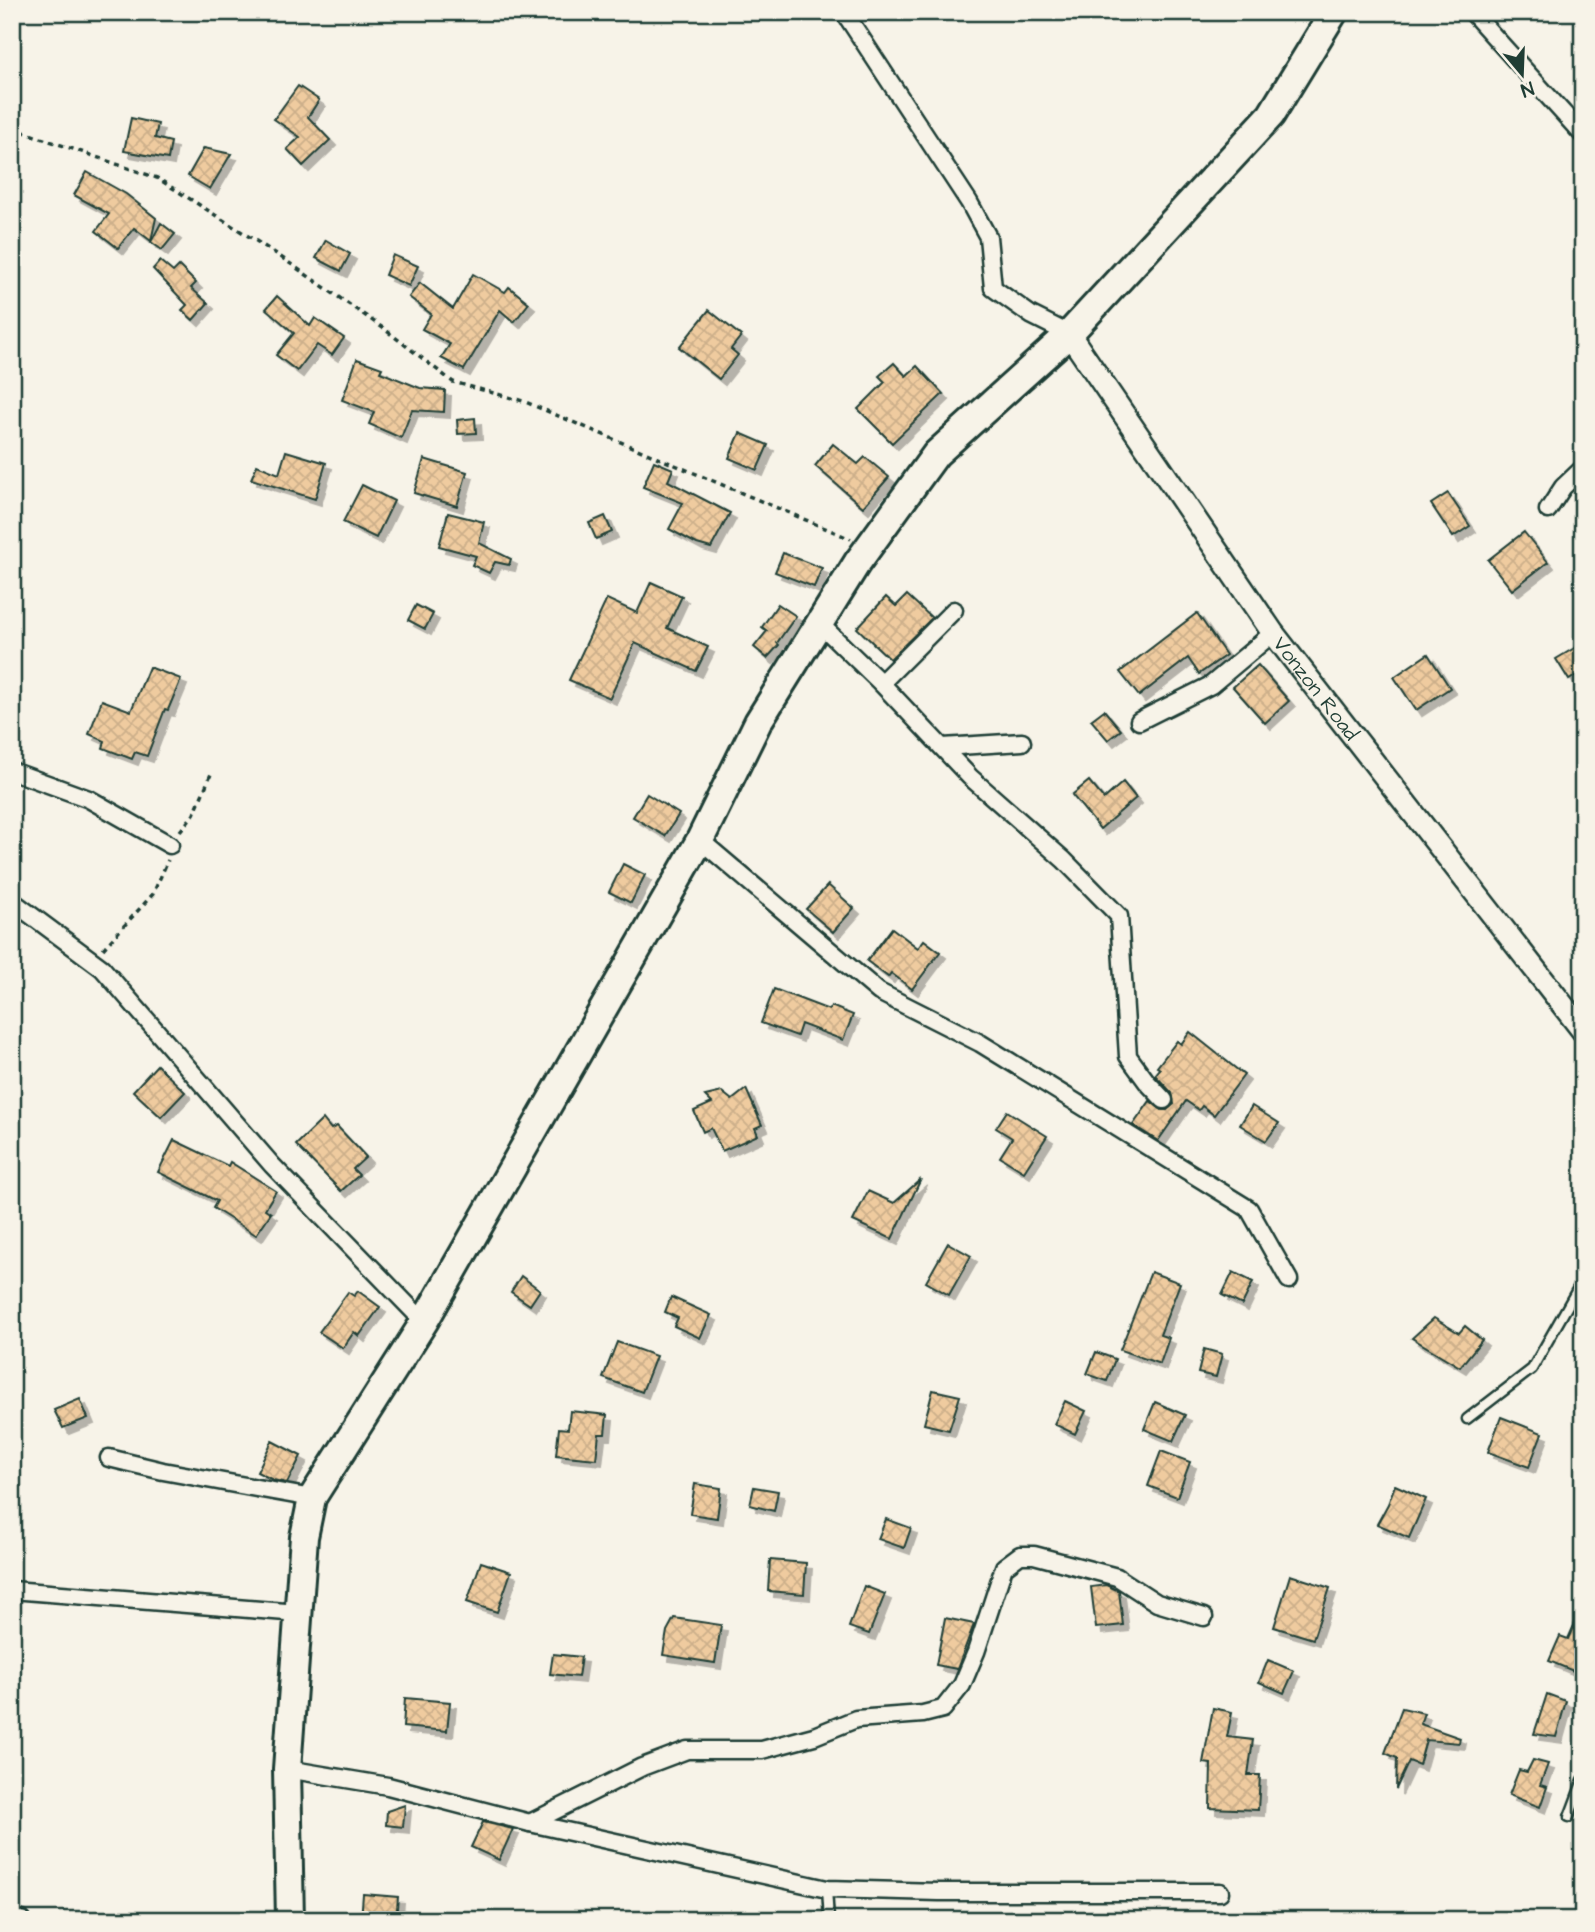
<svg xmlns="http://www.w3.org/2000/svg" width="1595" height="1932" font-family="'Architects Daughter',sans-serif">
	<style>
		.building { fill: url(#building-cross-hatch); stroke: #1f3d34; stroke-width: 2; filter: url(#shadow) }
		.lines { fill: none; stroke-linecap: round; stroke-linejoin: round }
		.service-casing { stroke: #1f3d34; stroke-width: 13 }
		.minor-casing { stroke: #1f3d34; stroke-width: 21 }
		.tertiary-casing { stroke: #1f3d34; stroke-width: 26 }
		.primary-casing { stroke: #1f3d34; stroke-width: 32 }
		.path { stroke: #1f3d34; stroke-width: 3.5; stroke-dasharray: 5 5; stroke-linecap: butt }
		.service { stroke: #f7f3e8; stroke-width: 8 }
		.minor { stroke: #f7f3e8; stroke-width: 16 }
		.tertiary { stroke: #f7f3e8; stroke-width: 21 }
		.primary { stroke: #f7f3e8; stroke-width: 26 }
		.labels { text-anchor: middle; stroke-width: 6; stroke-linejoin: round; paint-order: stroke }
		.street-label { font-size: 21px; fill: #1f3d34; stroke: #f7f3e8 }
	</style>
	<defs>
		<pattern id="building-cross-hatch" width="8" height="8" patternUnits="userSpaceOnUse" patternTransform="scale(1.75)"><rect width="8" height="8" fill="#efcb9f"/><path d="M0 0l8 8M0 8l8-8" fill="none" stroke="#ccaf8a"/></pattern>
		<filter id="shadow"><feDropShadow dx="6" dy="6" stdDeviation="0" flood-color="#0004"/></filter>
	</defs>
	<rect width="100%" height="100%" fill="#f7f3e8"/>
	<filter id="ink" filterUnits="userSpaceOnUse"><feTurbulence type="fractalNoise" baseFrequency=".0143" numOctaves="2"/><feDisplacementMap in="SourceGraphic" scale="14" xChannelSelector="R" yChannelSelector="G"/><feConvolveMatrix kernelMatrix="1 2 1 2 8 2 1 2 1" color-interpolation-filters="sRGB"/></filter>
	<g filter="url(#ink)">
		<g class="building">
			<path d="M 298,86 L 319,100 L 308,117 L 330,140 L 303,166 L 287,149 L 300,137 L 274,119 Z"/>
			<path d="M 131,118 L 158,124 L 155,138 L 171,142 L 168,159 L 124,151 Z"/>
			<path d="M 204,148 L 231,154 L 210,189 L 188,176 Z"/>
			<path d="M 87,172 L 126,194 L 156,218 L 151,241 L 134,228 L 118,248 L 96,231 L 109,214 L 74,195 Z"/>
			<path d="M 161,223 L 175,234 L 162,250 L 151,242 Z"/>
			<path d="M 326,240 L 350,254 L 341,271 L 316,258 Z"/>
			<path d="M 393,255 L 418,266 L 409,286 L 385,275 Z"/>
			<path d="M 160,261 L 173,272 L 179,266 L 196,283 L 191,288 L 208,303 L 193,320 L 182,310 L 187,305 L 153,269 Z"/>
			<path d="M 473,274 L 505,292 L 509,287 L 529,303 L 514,322 L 500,310 L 464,370 L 441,358 L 450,344 L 422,329 L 431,314 L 409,297 L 420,283 L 453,309 Z"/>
			<path d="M 277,296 L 310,326 L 315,318 L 344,338 L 332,355 L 317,345 L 297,371 L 276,355 L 294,333 L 266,309 Z"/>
			<path d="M 709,310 L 741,336 L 731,349 L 738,355 L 719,379 L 679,347 Z"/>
			<path d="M 357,359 L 382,368 L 380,372 L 420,388 L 445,390 L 444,412 L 412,410 L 401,438 L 369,424 L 374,412 L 342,400 Z"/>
			<path d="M 894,363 L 906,376 L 917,366 L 943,394 L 892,443 L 858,409 L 885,382 L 879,376 Z"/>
			<path d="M 475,418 L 476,433 L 458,434 L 457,420 Z"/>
			<path d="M 740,433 L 768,445 L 757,470 L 729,458 Z"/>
			<path d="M 833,444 L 858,464 L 865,457 L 889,477 L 863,507 L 815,466 Z"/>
			<path d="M 286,451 L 326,463 L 315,499 L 251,479 L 257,465 L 279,474 Z"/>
			<path d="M 424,459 L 467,472 L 457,506 L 414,493 Z"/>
			<path d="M 654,461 L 673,469 L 668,481 L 730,513 L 711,548 L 697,544 L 669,529 L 683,503 L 643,487 Z"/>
			<path d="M 362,485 L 394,501 L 376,538 L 343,522 Z"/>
			<path d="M 1448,493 L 1470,526 L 1453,537 L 1431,504 Z"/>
			<path d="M 448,513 L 484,522 L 479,543 L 511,559 L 509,565 L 495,562 L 489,573 L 472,565 L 476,556 L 439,546 Z"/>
			<path d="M 605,516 L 612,532 L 596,539 L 589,523 Z"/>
			<path d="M 1524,532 L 1548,562 L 1512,590 L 1488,560 Z"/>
			<path d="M 783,553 L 822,568 L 814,587 L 775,572 Z"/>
			<path d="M 651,582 L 682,596 L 667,628 L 708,647 L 696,671 L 635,643 L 610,698 L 569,680 L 607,599 L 637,613 Z"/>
			<path d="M 907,595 L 932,618 L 890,659 L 857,628 L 886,597 L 896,606 Z"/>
			<path d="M 778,604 L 796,616 L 777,643 L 779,645 L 767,658 L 754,647 L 767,631 L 762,627 Z"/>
			<path d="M 416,605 L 433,614 L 425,629 L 408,620 Z"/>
			<path d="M 1197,613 L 1226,655 L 1199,674 L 1188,658 L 1139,696 L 1120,672 Z"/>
			<path d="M 1583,643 L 1583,671 L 1569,680 L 1556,659 Z"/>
			<path d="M 1428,654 L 1450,688 L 1416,710 L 1394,677 Z"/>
			<path d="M 1258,665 L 1289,701 L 1265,723 L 1233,687 Z"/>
			<path d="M 149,667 L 181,679 L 168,710 L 165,709 L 147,756 L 135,752 L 132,759 L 103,748 L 105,741 L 89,734 L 102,700 L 131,711 Z"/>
			<path d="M 1104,710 L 1121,730 L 1108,740 L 1091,720 Z"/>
			<path d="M 1089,781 L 1104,799 L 1123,782 L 1136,798 L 1100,829 L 1072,795 Z"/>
			<path d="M 647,794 L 679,814 L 665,836 L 633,817 Z"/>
			<path d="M 623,864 L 645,875 L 631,903 L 609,892 Z"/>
			<path d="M 828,885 L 854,908 L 833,932 L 806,909 Z"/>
			<path d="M 892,928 L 918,948 L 924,940 L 940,952 L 912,989 L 891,973 L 888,977 L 867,961 Z"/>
			<path d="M 774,989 L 829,1010 L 831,1006 L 853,1015 L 843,1040 L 801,1024 L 797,1036 L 761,1023 Z"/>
			<path d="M 1190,1032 L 1244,1075 L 1214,1115 L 1202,1106 L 1199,1110 L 1186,1101 L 1158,1141 L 1133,1125 L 1150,1101 L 1162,1110 L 1167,1110 L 1174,1104 L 1172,1093 L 1155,1075 L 1160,1069 L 1157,1067 L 1177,1041 L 1181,1044 Z"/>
			<path d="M 157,1065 L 185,1092 L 161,1117 L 133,1091 Z"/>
			<path d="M 746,1089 L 762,1125 L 755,1128 L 758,1135 L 722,1151 L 711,1128 L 703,1132 L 694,1111 L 712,1103 L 705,1096 L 722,1092 L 732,1100 Z"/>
			<path d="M 1252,1106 L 1279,1123 L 1266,1141 L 1240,1125 Z"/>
			<path d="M 1007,1111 L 1047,1136 L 1024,1172 L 1000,1157 L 1012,1138 L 996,1128 Z"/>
			<path d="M 323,1119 L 331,1129 L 337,1126 L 366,1157 L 353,1169 L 359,1175 L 341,1191 L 296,1145 Z"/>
			<path d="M 174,1140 L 228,1166 L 230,1162 L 276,1191 L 265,1209 L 271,1213 L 256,1235 L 213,1208 L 217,1201 L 158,1172 Z"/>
			<path d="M 921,1179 L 892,1239 L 853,1221 L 868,1191 L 894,1203 Z"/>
			<path d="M 948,1243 L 971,1256 L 949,1295 L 926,1282 Z"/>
			<path d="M 1151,1272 L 1180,1283 L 1160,1335 L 1169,1338 L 1160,1364 L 1120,1350 Z"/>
			<path d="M 1233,1272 L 1253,1282 L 1242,1305 L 1222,1295 Z"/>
			<path d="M 521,1276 L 540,1290 L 530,1305 L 511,1292 Z"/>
			<path d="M 358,1291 L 380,1307 L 359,1336 L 354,1332 L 343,1348 L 319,1332 L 348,1292 L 354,1296 Z"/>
			<path d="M 671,1297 L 711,1315 L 700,1338 L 674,1326 L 678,1318 L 665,1312 Z"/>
			<path d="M 1434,1318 L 1459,1333 L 1465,1326 L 1482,1340 L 1460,1367 L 1412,1338 Z"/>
			<path d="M 617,1342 L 656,1356 L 642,1392 L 603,1378 Z"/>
			<path d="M 1204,1349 L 1222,1354 L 1216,1377 L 1198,1373 Z"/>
			<path d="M 1096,1352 L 1115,1359 L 1107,1381 L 1087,1374 Z"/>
			<path d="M 933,1390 L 960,1396 L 949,1430 L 924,1424 Z"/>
			<path d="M 80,1399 L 88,1418 L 63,1428 L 54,1410 Z"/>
			<path d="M 1065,1401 L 1086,1411 L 1075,1434 L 1054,1424 Z"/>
			<path d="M 1155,1402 L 1185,1415 L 1173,1441 L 1144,1429 Z"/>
			<path d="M 570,1411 L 607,1415 L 605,1434 L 599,1434 L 596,1459 L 556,1455 L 559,1428 L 568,1429 Z"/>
			<path d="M 1501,1417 L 1542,1433 L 1529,1467 L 1488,1452 Z"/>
			<path d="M 272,1441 L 301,1456 L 287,1483 L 273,1480 L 257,1472 Z"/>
			<path d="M 1161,1451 L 1190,1462 L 1177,1497 L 1148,1486 Z"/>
			<path d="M 695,1484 L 721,1488 L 717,1518 L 690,1514 Z"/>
			<path d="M 1395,1485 L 1426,1499 L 1409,1538 L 1377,1524 L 1388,1504 Z"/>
			<path d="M 754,1487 L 778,1491 L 774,1511 L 750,1505 Z"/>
			<path d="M 886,1519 L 911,1528 L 904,1548 L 878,1539 Z"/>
			<path d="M 770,1560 L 806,1563 L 804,1594 L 768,1591 Z"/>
			<path d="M 481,1562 L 511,1572 L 497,1612 L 467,1602 Z"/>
			<path d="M 1290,1575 L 1330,1588 L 1313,1639 L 1274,1627 Z"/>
			<path d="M 1106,1585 L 1119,1591 L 1123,1625 L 1096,1628 L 1091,1587 Z"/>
			<path d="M 864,1586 L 885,1594 L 869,1634 L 849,1627 Z"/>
			<path d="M 1583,1605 L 1583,1675 L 1549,1661 L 1560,1636 L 1568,1639 Z"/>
			<path d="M 674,1618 L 721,1625 L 715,1663 L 663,1655 L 667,1631 Z"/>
			<path d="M 945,1618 L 974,1624 L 957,1669 L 936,1665 Z"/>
			<path d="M 553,1654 L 581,1657 L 578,1677 L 550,1674 Z"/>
			<path d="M 1268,1660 L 1294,1671 L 1284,1693 L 1259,1682 Z"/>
			<path d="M 1547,1694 L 1566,1701 L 1556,1737 L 1534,1734 Z"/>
			<path d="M 405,1698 L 450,1702 L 447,1731 L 403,1727 Z"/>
			<path d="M 1213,1708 L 1232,1712 L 1227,1737 L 1253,1740 L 1248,1775 L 1260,1775 L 1258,1810 L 1210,1808 L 1211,1764 L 1203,1763 Z"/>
			<path d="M 1402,1708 L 1424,1713 L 1420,1724 L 1460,1738 L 1459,1743 L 1426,1740 L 1419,1765 L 1409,1761 L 1396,1789 L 1397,1758 L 1385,1753 Z"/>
			<path d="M 1533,1760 L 1548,1764 L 1540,1785 L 1547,1787 L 1540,1807 L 1509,1795 L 1519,1770 L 1527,1772 Z"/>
			<path d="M 405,1805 L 403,1827 L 386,1825 L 387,1811 Z"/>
			<path d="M 483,1822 L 513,1829 L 499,1860 L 471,1847 Z"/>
			<path d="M 363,1894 L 398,1897 L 396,1920 L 361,1920 Z"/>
		</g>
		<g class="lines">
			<g class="service-casing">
				<g id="service">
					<path d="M 1467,1419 L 1532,1369 L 1583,1279"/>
					<path d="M 1569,1817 L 1583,1780"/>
					<path d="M 827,1889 L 829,1920"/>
				</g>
			</g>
			<g class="minor-casing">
				<g id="minor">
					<path d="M 844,12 L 969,202 L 988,237 L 993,288 L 1031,315 L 1069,334"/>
					<path d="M 1472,12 L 1583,135"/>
					<path d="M 1548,510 L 1563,487 L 1583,468"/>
					<path d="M 818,622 L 881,683 L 970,777 L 1064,860 L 1119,916 L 1128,1056 L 1147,1082 L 1164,1100"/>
					<path d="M 881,683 L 954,610"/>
					<path d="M 1139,721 L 1211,685 L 1273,633"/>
					<path d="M 943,747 L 1022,742"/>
					<path d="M 12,771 L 89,799 L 170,845"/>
					<path d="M 700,840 L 879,992 L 980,1043 L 1249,1209 L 1289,1280"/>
					<path d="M 12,901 L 102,968 L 272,1165 L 424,1322"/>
					<path d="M 109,1458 L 163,1471 L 312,1498"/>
					<path d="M 12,1590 L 298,1613"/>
					<path d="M 287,1769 L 388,1786 L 530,1823 L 827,1889 L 939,1892 L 1220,1892"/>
					<path d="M 530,1823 L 642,1767 L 687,1750 L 762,1750 L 814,1736 L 856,1719 L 923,1714 L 943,1709 L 962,1685 L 976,1652 L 1004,1567 L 1020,1555 L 1034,1555 L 1117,1577 L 1157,1603 L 1204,1617"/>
					<path d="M 12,1918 L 22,1920"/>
				</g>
			</g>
			<g class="tertiary-casing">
				<g id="tertiary">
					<path id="s1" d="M 1069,334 L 1273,633 L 1583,1031"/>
				</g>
			</g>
			<g class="primary-casing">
				<path id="primary" d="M 290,1920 L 287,1769 L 304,1537 L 312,1498 L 424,1322 L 700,840 L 758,722 L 857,563 L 936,454 L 1069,334 L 1271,115 L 1334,12"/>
			</g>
			<g class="path">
				<path d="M 12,128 L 157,178 L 275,253 L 383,328 L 453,382 L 523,401 L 851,539"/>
				<path d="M 180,831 L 194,814 L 211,774"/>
				<path d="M 103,949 L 153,894 L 168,860"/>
			</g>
			<use href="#service" class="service"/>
			<use href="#minor" class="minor"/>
			<use href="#tertiary" class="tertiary"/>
			<use href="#primary" class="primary"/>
		</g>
	</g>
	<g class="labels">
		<g class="street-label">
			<text dy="7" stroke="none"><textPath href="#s1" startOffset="432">Vonzon Road</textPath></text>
		</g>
	</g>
	<rect width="1595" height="1932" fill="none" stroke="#f7f3e8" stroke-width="42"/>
	<rect x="21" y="21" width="1553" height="1890" fill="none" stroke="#1f3d34" stroke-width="2.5" filter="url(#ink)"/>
	<g transform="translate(1522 74) rotate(161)" stroke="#f7f3e8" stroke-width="5" paint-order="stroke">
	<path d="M0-5L12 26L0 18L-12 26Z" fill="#1f3d34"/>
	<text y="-10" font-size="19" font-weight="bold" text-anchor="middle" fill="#1f3d34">N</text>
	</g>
</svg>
